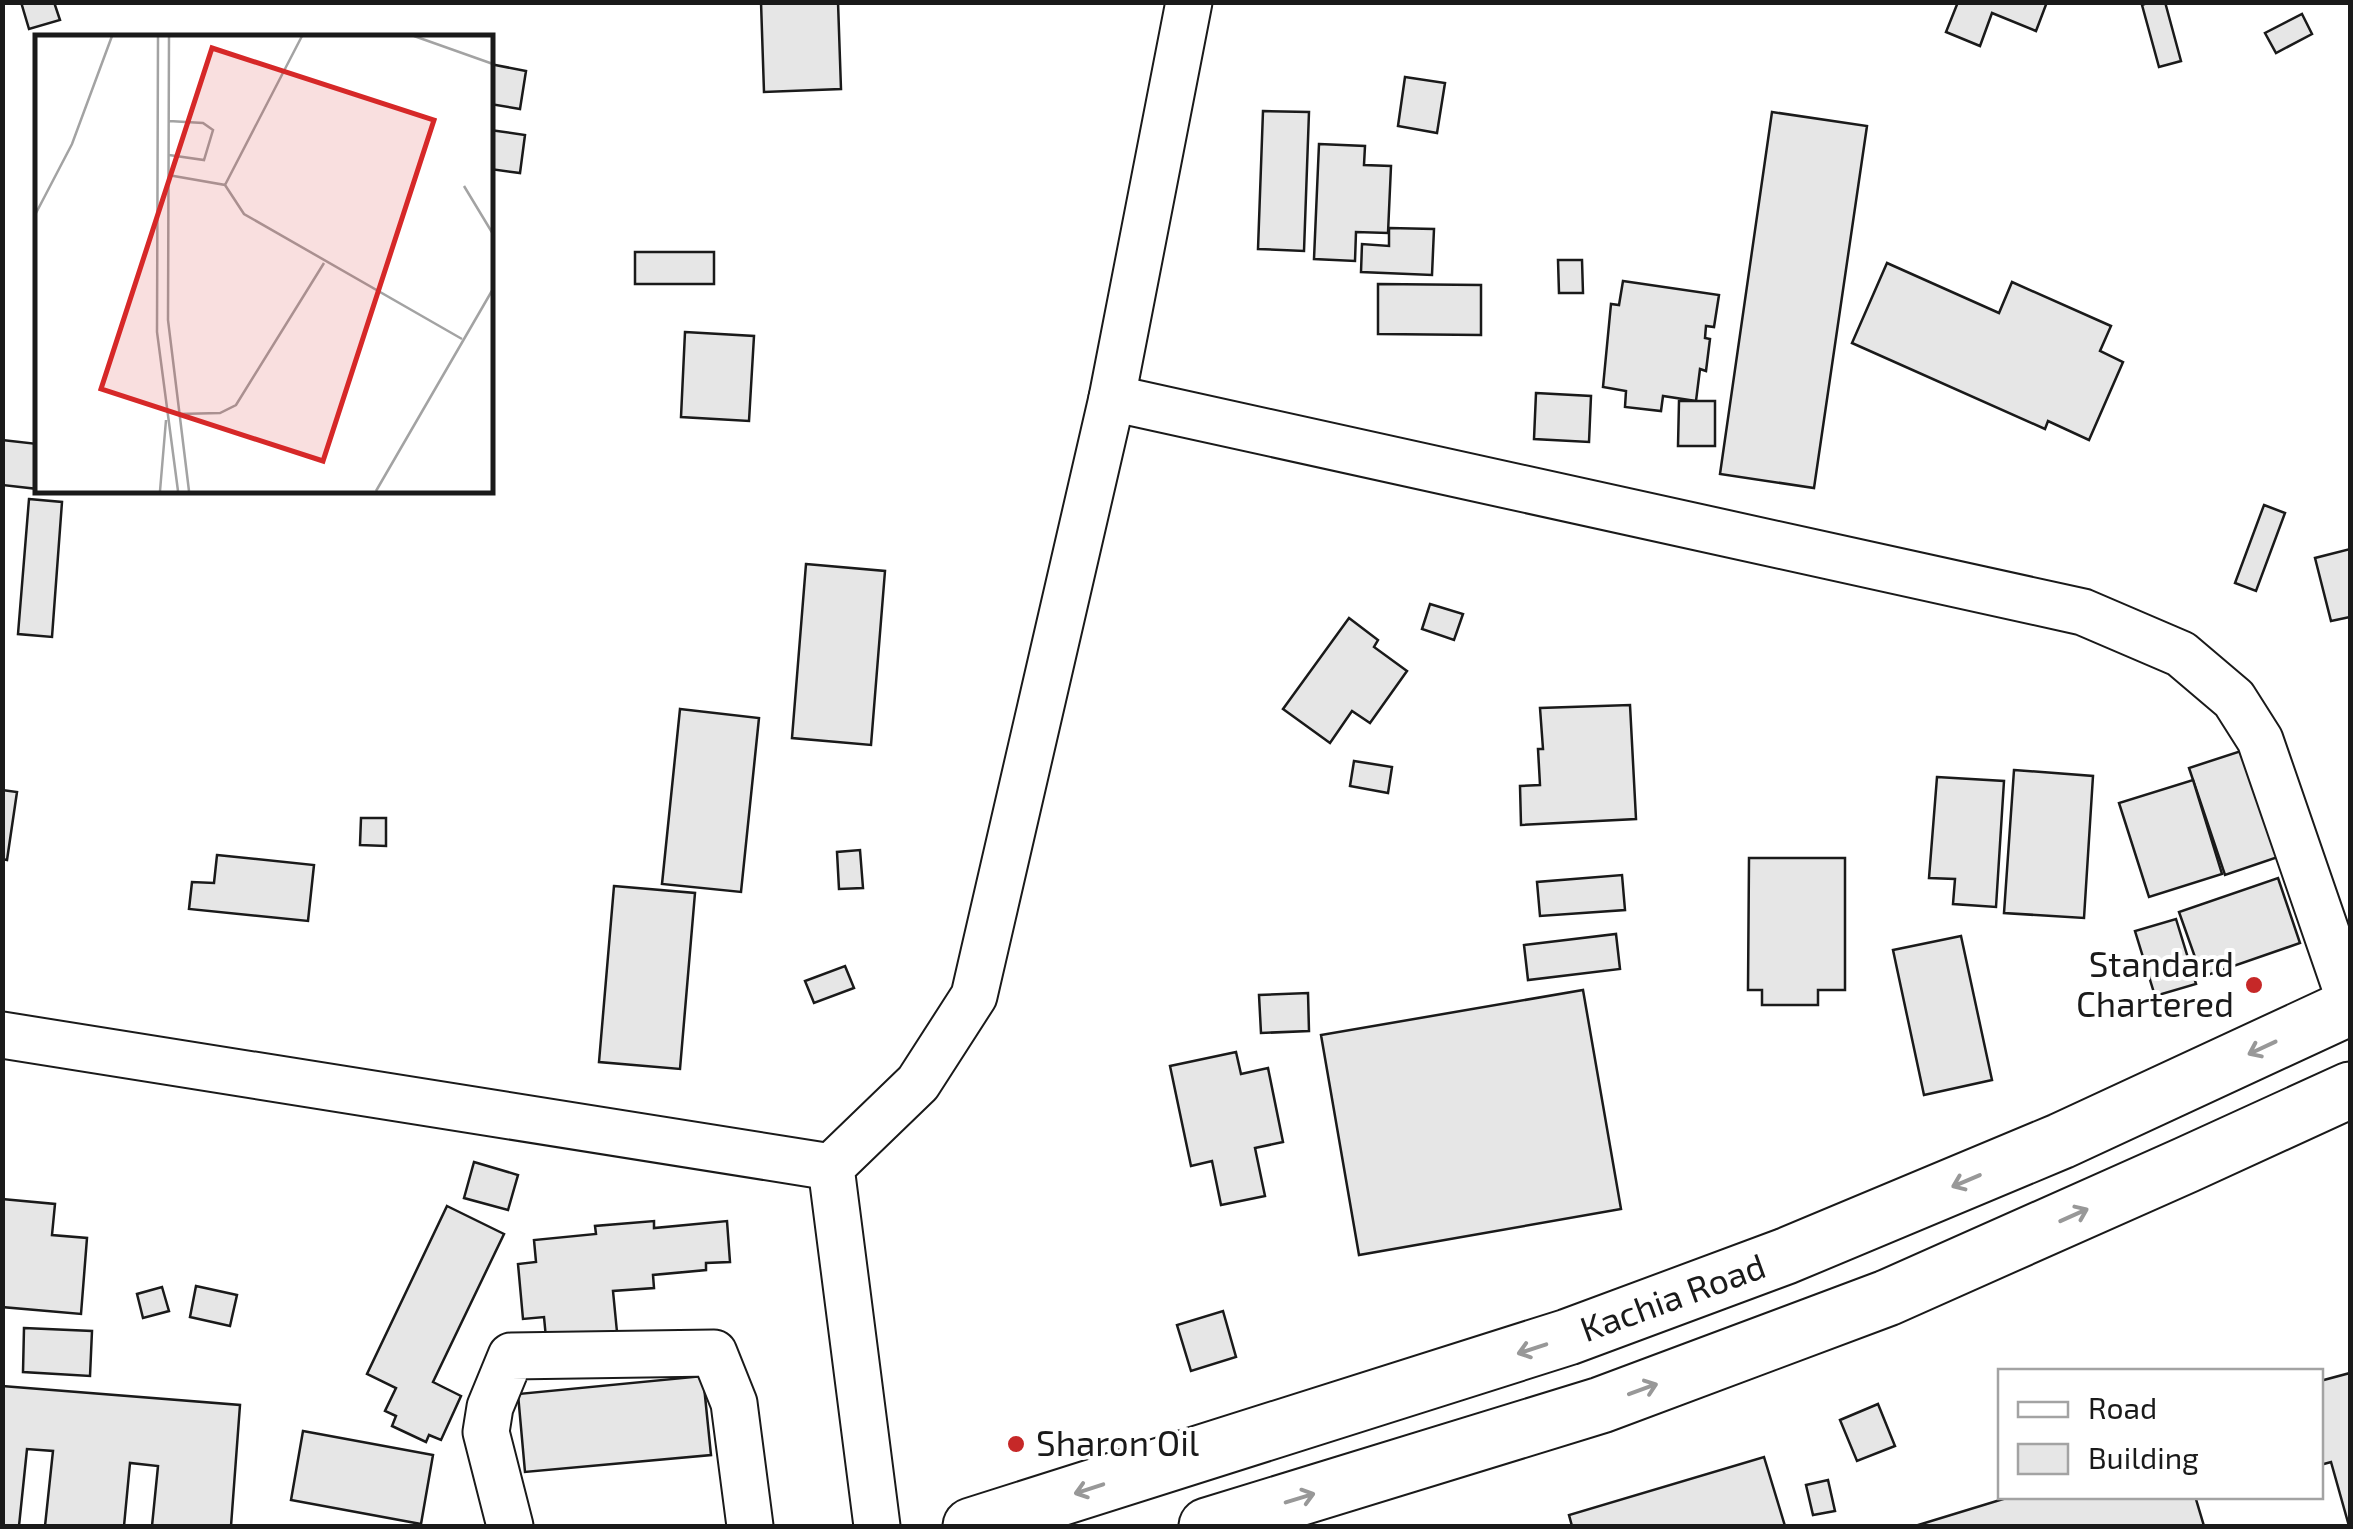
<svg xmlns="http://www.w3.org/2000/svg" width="2353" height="1529" font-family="'Exo 2',sans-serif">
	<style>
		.building { fill: #e6e6e6; stroke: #1a1a1a; stroke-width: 2.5 }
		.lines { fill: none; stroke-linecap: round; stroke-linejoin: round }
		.minor-casing { stroke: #1a1a1a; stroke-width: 49 }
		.major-casing { stroke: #1a1a1a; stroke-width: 59 }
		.minor { stroke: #fff; stroke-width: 45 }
		.major { stroke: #fff; stroke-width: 55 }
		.oneway { stroke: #989898 }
		.poi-dot { fill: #c62828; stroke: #fff; stroke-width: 4 }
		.labels { text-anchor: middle; stroke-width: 8; stroke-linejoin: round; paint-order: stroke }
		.poi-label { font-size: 35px; fill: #1a1a1a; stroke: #fff; text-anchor: end }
		.street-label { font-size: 35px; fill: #1a1a1a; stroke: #fff }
		.inset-road { fill: none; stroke: #a3a3a3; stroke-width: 2.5 }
		.view { fill: #d62828; fill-opacity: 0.15; stroke: #d62828; stroke-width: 5 }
		.inset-edge { fill: none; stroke: #1a1a1a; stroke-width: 5 }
	</style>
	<rect width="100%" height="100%" fill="#fff"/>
	<g class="building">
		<path d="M 21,2 L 54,2 L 60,20 L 29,29 Z"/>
		<path d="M 761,2 L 838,2 L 841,89 L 764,92 Z"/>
		<path d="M 1958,2 L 2047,2 L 2036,31 L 1992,13 L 1980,46 L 1946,32 Z"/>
		<path d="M 2149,2 L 2165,2 L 2181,61 L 2159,67 L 2142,5 Z"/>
		<path d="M 2302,14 L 2312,34 L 2276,53 L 2265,33 Z"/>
		<path d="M 490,64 L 526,71 L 520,109 L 490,104 Z"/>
		<path d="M 1405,77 L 1445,83 L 1437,133 L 1398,126 Z"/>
		<path d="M 1263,111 L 1309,112 L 1304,251 L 1258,249 Z"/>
		<path d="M 1772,112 L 1867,126 L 1814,488 L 1720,474 Z"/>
		<path d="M 490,130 L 525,135 L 520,173 L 490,169 Z"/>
		<path d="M 1319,144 L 1365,146 L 1364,165 L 1391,166 L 1388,233 L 1356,232 L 1355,261 L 1314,259 Z"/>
		<path d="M 1389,228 L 1434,229 L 1432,275 L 1361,272 L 1362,244 L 1389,246 Z"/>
		<rect x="635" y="252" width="79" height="32"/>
		<path d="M 1558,260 L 1582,260 L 1583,293 L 1559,293 Z"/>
		<path d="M 1887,263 L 1999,313 L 2012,282 L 2111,326 L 2100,351 L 2123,362 L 2089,440 L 2048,421 L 2045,429 L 1852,343 Z"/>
		<path d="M 1623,281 L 1719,295 L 1714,327 L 1706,326 L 1705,338 L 1710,339 L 1706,371 L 1700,369 L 1696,401 L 1663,396 L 1661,411 L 1625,407 L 1626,391 L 1603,387 L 1611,304 L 1619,305 Z"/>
		<path d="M 1378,284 L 1481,285 L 1481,335 L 1378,334 Z"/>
		<path d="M 685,332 L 754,336 L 749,421 L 681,417 Z"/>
		<path d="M 1536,393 L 1591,396 L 1589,442 L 1534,439 Z"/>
		<path d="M 1679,401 L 1715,401 L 1715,446 L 1678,446 Z"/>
		<path d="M 2,440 L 38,444 L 38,489 L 2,485 Z"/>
		<path d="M 29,499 L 62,502 L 52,637 L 18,634 Z"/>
		<path d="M 2264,505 L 2285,513 L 2256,591 L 2235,583 Z"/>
		<path d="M 2350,549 L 2350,617 L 2331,621 L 2315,558 Z"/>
		<path d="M 806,564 L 885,571 L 871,745 L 792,738 Z"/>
		<path d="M 1430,604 L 1463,614 L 1454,640 L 1422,629 Z"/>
		<path d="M 1349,618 L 1378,640 L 1374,647 L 1407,671 L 1370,723 L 1352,711 L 1330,743 L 1283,709 Z"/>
		<path d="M 1630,705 L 1636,819 L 1521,825 L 1520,786 L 1540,785 L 1538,749 L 1543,749 L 1540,708 Z"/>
		<path d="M 680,709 L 759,718 L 741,892 L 662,884 Z"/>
		<path d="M 2241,751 L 2278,857 L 2225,875 L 2189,768 Z"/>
		<path d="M 1354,761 L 1392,767 L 1388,793 L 1350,786 Z"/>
		<path d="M 2014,770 L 2093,776 L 2084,918 L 2004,913 Z"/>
		<path d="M 1937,777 L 2004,781 L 1996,907 L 1953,904 L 1955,879 L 1929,878 Z"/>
		<path d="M 2193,780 L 2222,874 L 2149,897 L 2119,803 Z"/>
		<path d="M 2,790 L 17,792 L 7,860 L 2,859 Z"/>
		<path d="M 361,818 L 386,818 L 386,846 L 360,845 Z"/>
		<path d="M 860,850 L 863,888 L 839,889 L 837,852 Z"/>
		<path d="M 217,855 L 314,865 L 308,921 L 189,909 L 192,882 L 214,883 Z"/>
		<path d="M 1749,858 L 1845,858 L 1845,990 L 1818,990 L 1818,1005 L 1762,1005 L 1762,990 L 1748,990 Z"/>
		<path d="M 1622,875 L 1625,910 L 1540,916 L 1537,882 Z"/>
		<path d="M 2278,878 L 2300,943 L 2202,977 L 2179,912 Z"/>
		<path d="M 614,886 L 695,893 L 680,1069 L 599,1062 Z"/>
		<path d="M 2176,919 L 2196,984 L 2155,996 L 2135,931 Z"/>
		<path d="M 1616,934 L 1620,969 L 1528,980 L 1524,945 Z"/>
		<path d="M 1961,936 L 1992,1080 L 1924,1095 L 1893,950 Z"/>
		<path d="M 845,966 L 854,988 L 814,1003 L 805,981 Z"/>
		<path d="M 1583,990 L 1621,1209 L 1359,1255 L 1321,1035 Z"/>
		<path d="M 1308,993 L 1309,1031 L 1261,1033 L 1259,995 Z"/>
		<path d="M 1236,1052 L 1241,1074 L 1268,1068 L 1283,1142 L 1255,1148 L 1265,1196 L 1221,1205 L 1212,1161 L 1191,1166 L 1170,1066 Z"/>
		<path d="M 474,1162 L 518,1175 L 508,1210 L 464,1198 Z"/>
		<path d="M 2,1199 L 55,1204 L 52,1235 L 87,1238 L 81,1314 L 2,1307 Z"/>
		<path d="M 447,1206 L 504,1234 L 433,1382 L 461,1396 L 441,1440 L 429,1435 L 426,1442 L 392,1426 L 396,1416 L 385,1411 L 396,1388 L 367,1374 Z"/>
		<path d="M 654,1221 L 654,1228 L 727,1221 L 730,1262 L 706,1263 L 706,1270 L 653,1275 L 654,1288 L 613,1291 L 617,1332 L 546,1338 L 544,1317 L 523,1319 L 518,1264 L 536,1262 L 534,1240 L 596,1234 L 595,1226 Z"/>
		<path d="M 196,1286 L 237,1295 L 230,1326 L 190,1317 Z"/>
		<path d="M 162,1287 L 169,1311 L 143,1318 L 137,1294 Z"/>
		<path d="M 1223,1311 L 1236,1357 L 1191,1371 L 1177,1325 Z"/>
		<path d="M 24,1328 L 92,1331 L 90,1376 L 23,1372 Z"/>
		<path d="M 2350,1373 L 2350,1526 L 2349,1526 L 2331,1462 L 2320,1465 L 2320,1381 Z"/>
		<path d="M 703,1376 L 711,1455 L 525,1472 L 518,1394 Z"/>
		<path d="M 2,1386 L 240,1405 L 231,1526 L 152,1526 L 158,1466 L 130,1463 L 124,1526 L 45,1526 L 53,1451 L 27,1449 L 19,1526 L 2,1526 Z"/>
		<path d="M 1878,1404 L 1895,1446 L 1857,1461 L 1840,1420 Z"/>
		<path d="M 303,1431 L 433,1455 L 421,1524 L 291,1500 Z"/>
		<path d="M 1764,1457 L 1785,1526 L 1572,1526 L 1569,1515 Z"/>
		<path d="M 1828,1480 L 1835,1511 L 1813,1515 L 1806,1485 Z"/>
		<path d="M 2013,1496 L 2195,1496 L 2204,1526 L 1915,1526 Z"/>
	</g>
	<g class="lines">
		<g class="minor-casing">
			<g id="minor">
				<path d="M 1112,398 L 2083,612 L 2181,654 L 2234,699 L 2260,740 L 2350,1001"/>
				<path d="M 2,1035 L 831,1167"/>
				<path d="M 510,1526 L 486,1432 L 490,1407 L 511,1356 L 714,1353 L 734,1403 L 750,1526"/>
				<path d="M 877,1526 L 831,1167 L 918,1083 L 974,996 L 1112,398 L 1189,2"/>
			</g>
		</g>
		<g class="major-casing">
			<g id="major">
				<path d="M 971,1526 L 1568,1337 L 1786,1256 L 2061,1141 L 2350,1007"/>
				<path d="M 1207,1526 L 1601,1405 L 1887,1298 L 2186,1165 L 2350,1090"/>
			</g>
		</g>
		<use href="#minor" class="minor"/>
		<use href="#major" class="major"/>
	</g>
	<defs><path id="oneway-shaft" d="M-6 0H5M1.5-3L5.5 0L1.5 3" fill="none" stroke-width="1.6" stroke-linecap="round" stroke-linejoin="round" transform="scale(2.5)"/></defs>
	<g class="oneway">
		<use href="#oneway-shaft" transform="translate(2262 1048) rotate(155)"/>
		<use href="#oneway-shaft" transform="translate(1966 1181) rotate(157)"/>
		<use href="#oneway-shaft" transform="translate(2074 1215) rotate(-24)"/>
		<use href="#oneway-shaft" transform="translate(1532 1349) rotate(162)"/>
		<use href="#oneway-shaft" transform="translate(1643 1389) rotate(-20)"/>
		<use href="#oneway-shaft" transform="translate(1089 1489) rotate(162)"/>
		<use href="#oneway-shaft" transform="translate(1300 1498) rotate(-17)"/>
	</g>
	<g class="poi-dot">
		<circle cx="2254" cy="985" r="10"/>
		<circle cx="1016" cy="1444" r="10"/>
	</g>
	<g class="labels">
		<g class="poi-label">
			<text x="2234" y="977">Standard<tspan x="2234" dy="40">Chartered</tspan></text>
			<text x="1036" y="1456" text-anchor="start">Sharon Oil</text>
		</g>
		<g class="street-label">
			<text transform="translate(1673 1298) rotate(-20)" y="12">Kachia Road</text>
		</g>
	</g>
	<g transform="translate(35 35)">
		<rect width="458" height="458" fill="#fff"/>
		<path class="inset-road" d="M 123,1 L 122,297 L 143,456M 134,1 L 133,285 L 154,456M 379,1 L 458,29M 134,120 L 169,125 L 178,95 L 168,88 L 134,86M 133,140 L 190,150 L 209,179 L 427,304M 190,150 L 267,1M 429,151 L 458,199M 0,180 L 37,109 L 77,1M 143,379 L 185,378 L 201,370 L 289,228M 125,456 L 131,385M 341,456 L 458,254"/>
		<path class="view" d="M 177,13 L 399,85 L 288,426 L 66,354 Z"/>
		<rect width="458" height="458" class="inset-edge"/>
	</g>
	<rect width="2353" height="1529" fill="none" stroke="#1a1a1a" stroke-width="10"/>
	<rect x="1998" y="1369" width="325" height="130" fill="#ffffff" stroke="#a3a3a3" stroke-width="2.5"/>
	<rect x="2018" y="1402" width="50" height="15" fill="#ffffff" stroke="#a3a3a3" stroke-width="2.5"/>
	<text x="2088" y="1419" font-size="30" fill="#1a1a1a">Road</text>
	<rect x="2018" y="1444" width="50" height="30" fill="#e6e6e6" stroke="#a3a3a3" stroke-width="2.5"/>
	<text x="2088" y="1469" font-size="30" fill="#1a1a1a">Building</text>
</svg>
